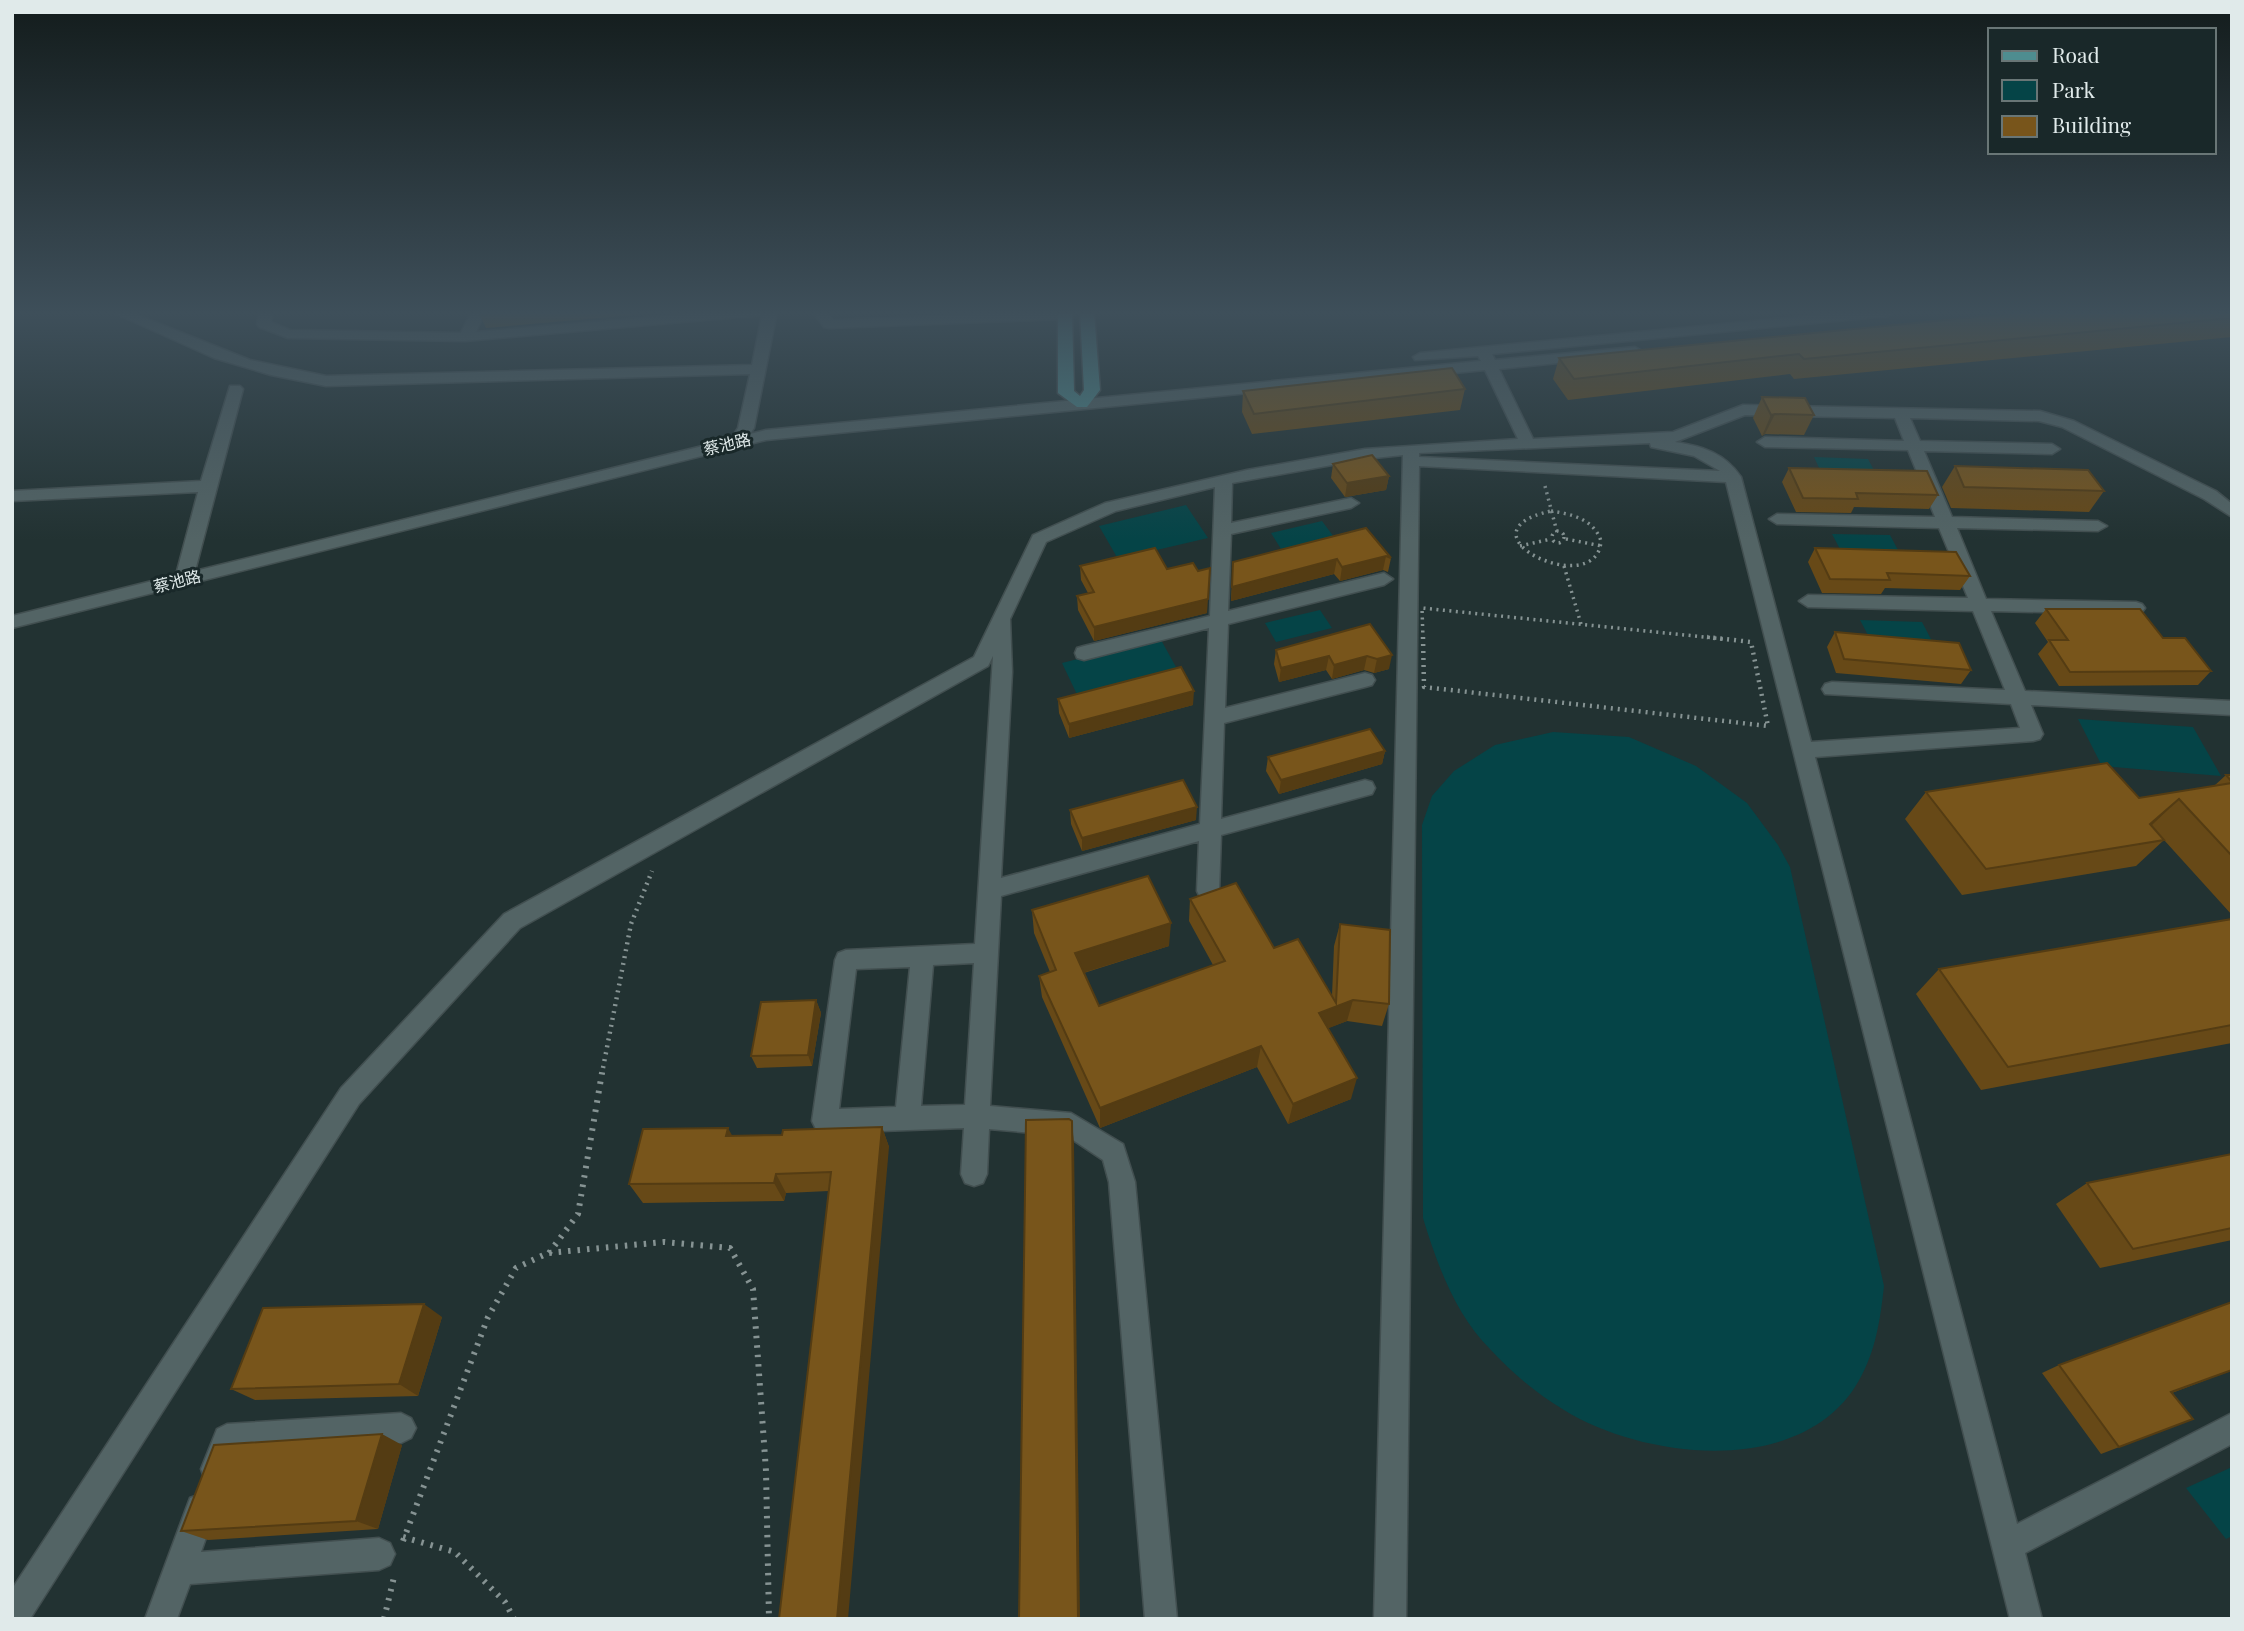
<svg xmlns="http://www.w3.org/2000/svg" width="2244" height="1631" font-family="'Playfair Display','Noto Sans SC',serif">
	<style>
		.green { fill: #054447 }
		.lines { fill: none; stroke-linecap: round; stroke-linejoin: round }
		.minor-casing { stroke: #424f50; stroke-width: 3 }
		.major-casing { stroke: #424f50; stroke-width: 3 }
		.path-far2 { stroke: #869393; stroke-width: 3.5; stroke-dasharray: 2 4.5; stroke-linecap: butt }
		.path-far1 { stroke: #869393; stroke-width: 4.5; stroke-dasharray: 2 5; stroke-linecap: butt }
		.path { stroke: #869393; stroke-width: 6; stroke-dasharray: 2.5 7; stroke-linecap: butt }
		.minor { fill: #536465; fill-rule: evenodd }
		.major { fill: #4e8d90; fill-rule: evenodd }
		.wall { fill: #674917 }
		.shaded-wall { fill: #543c13 }
		.building { fill: #78551b; stroke: #543c13; stroke-width: 2 }
		.labels { text-anchor: middle; stroke-width: 6; stroke-linejoin: round; paint-order: stroke }
		.far-street-label { font-size: 16px; fill: #e0eaea; stroke: #192829 }
	</style>
	<rect width="100%" height="100%" fill="#223232"/>
	<g class="green">
		<path d="M 1814,457 L 1868,459 L 1876,474 L 1821,472 Z"/>
		<path d="M 1186,505 L 1208,538 L 1118,559 L 1099,526 Z"/>
		<path d="M 1322,521 L 1334,537 L 1281,549 L 1271,533 Z"/>
		<path d="M 1832,534 L 1890,535 L 1899,552 L 1841,551 Z"/>
		<path d="M 1320,610 L 1332,628 L 1276,642 L 1265,623 Z"/>
		<path d="M 1860,620 L 1922,622 L 1932,641 L 1870,639 Z"/>
		<path d="M 1160,638 L 1182,678 L 1082,705 L 1062,663 Z"/>
		<path d="M 2078,719 L 2193,727 L 2221,776 L 2102,766 Z"/>
		<path d="M 1553,732 L 1629,737 L 1696,766 L 1747,803 L 1778,845 L 1790,867 L 1884,1286 C 1880,1322 1875,1356 1855,1387 C 1797,1477 1643,1459 1564,1410 C 1537,1394 1511,1372 1490,1349 C 1455,1314 1437,1264 1423,1218 L 1422,825 L 1432,796 L 1454,771 L 1495,745 Z"/>
		<path d="M 2232,1467 L 2232,1536 L 2226,1539 L 2186,1488 Z"/>
	</g>
	<g class="lines">
		<g class="minor-casing">
			<g id="minor">
				<path d="M 112,312 L 130,312 L 250,360 L 326,376 L 752,365 L 762,315 L 465,341 L 288,338 L 259,327 L 257,324 L 259,312 L 273,312 L 271,322 L 290,330 L 461,333 L 471,312 L 485,312 L 476,332 L 714,312 L 777,312 L 754,428 L 750,434 L 766,430 L 1481,361 L 1478,356 L 1415,360 L 1413,357 L 1420,353 L 1849,312 L 1895,312 L 1888,316 L 1492,354 L 1495,360 L 1635,347 L 1642,351 L 1635,355 L 1499,369 L 1533,439 L 1673,432 L 1743,405 L 2040,411 L 2074,421 L 2216,491 L 2232,504 L 2232,517 L 2204,499 L 2062,427 L 2039,421 L 1910,418 L 1920,441 L 2052,444 L 2060,449 L 2052,454 L 1924,451 L 1952,517 L 2098,521 L 2107,526 L 2098,531 L 1957,528 L 1986,599 L 2136,602 L 2142,604 L 2145,608 L 2142,612 L 2136,614 L 1991,611 L 2025,691 L 2232,701 L 2232,715 L 2031,705 L 2043,734 L 2040,739 L 2033,741 L 1815,757 L 2017,1524 L 2232,1413 L 2232,1444 L 2025,1553 L 2042,1619 L 2010,1619 L 1726,482 L 1419,466 L 1406,1619 L 1374,1619 L 1403,455 L 1365,459 L 1232,483 L 1231,523 L 1351,498 L 1359,503 L 1351,508 L 1231,534 L 1228,611 L 1384,573 L 1393,579 L 1384,585 L 1228,624 L 1225,708 L 1365,673 L 1372,675 L 1375,680 L 1372,685 L 1365,687 L 1224,723 L 1221,819 L 1365,780 L 1372,782 L 1375,788 L 1372,794 L 1221,835 L 1219,891 L 1216,897 L 1208,900 L 1200,897 L 1197,891 L 1199,841 L 1001,896 L 990,1106 L 1071,1113 L 1123,1144 L 1135,1182 L 1177,1619 L 1145,1619 L 1109,1182 L 1103,1160 L 1067,1136 L 989,1129 L 987,1174 L 983,1183 L 974,1186 L 965,1183 L 961,1174 L 964,1128 L 825,1133 L 816,1129 L 812,1121 L 835,960 L 838,953 L 846,950 L 975,944 L 993,656 L 988,666 L 520,928 L 359,1104 L 30,1619 L 12,1619 L 12,1589 L 341,1088 L 504,914 L 974,657 L 1033,535 L 1105,503 L 1247,470 L 1365,449 L 1518,439 L 1485,370 L 766,440 L 12,628 L 12,616 L 176,575 L 198,492 L 12,501 L 12,491 L 201,481 L 230,386 L 240,386 L 243,389 L 195,571 L 731,439 L 738,428 L 750,374 L 326,386 L 271,375 L 214,358 ZM 1745,415 L 1895,418 L 1904,441 L 1765,437 L 1757,442 L 1765,447 L 1908,450 L 1935,517 L 1777,514 L 1769,519 L 1777,524 L 1939,528 L 1968,598 L 1808,595 L 1799,601 L 1808,607 L 1973,611 L 2005,690 L 1832,682 L 1825,684 L 1822,689 L 1825,694 L 2011,704 L 2020,728 L 1811,742 L 1741,477 C 1725,453 1702,446 1675,442 ZM 1650,443 L 1651,447 L 1694,456 L 1720,471 L 1419,457 L 1419,453 ZM 1215,487 L 1210,616 L 1084,646 L 1077,648 L 1075,653 L 1077,658 L 1084,660 L 1209,628 L 1200,824 L 1001,878 L 1012,672 L 1010,619 L 1046,542 L 1116,511 ZM 974,963 L 965,1105 L 921,1106 L 933,965 ZM 910,967 L 896,1107 L 839,1109 L 856,969 Z"/>
				<path d="M 813,312 L 827,312 L 833,320 L 1044,312 L 1068,312 L 1072,315 L 1065,319 L 829,328 L 824,327 Z"/>
				<path d="M 401,1413 L 411,1418 L 416,1428 L 411,1438 L 401,1443 L 237,1453 L 227,1480 L 216,1484 L 205,1480 L 201,1469 L 217,1429 L 227,1424 Z"/>
				<path d="M 201,1494 L 212,1498 L 216,1509 L 201,1552 L 379,1538 L 390,1543 L 395,1554 L 390,1565 L 379,1570 L 190,1584 L 177,1619 L 145,1619 L 190,1498 Z"/>
			</g>
		</g>
		<g class="major-casing">
			<path id="major" d="M 1058,312 L 1072,312 L 1074,391 L 1080,396 L 1084,390 L 1080,312 L 1094,312 L 1100,390 L 1087,407 L 1077,407 L 1058,393 Z"/>
		</g>
		<g class="path-far2">
			<path d="M 1545,486 L 1557,532"/>
			<path d="M 1551,511 C 1571,514 1594,519 1601,541 C 1597,602 1451,533 1551,511 Z"/>
			<circle cx="1558" cy="537" r="6"/>
			<path d="M 1566,539 L 1602,546"/>
			<path d="M 1520,546 L 1551,539"/>
			<path d="M 1564,566 L 1581,624"/>
			<path d="M 1423,639 L 1422,608 L 1724,639"/>
		</g>
		<g class="path-far1">
			<path d="M 1423,637 L 1424,687 L 1768,726 L 1751,642 L 1707,637"/>
			<path d="M 603,1068 L 631,924 L 652,871"/>
		</g>
		<g class="path">
			<path d="M 549,1253 L 578,1214 L 603,1067"/>
			<path d="M 403,1537 L 455,1552 L 505,1602 L 514,1619"/>
			<path d="M 403,1541 L 488,1317 L 516,1268 L 548,1253 L 664,1242 L 730,1248 L 753,1289 L 766,1471 L 769,1619"/>
			<path d="M 384,1619 L 394,1577"/>
		</g>
		<use href="#minor" class="minor"/>
		<use href="#major" class="major"/>
	</g>
	<g class="wall">
		<path d="M 482,312 L 667,312 L 486,328 L 480,315 Z"/>
		<path d="M 2232,312 L 2232,337 L 1794,379 L 1790,374 L 1568,400 L 1553,379 L 1559,358 Z"/>
		<path d="M 1465,389 L 1460,410 L 1252,434 L 1242,412 L 1243,391 Z"/>
		<path d="M 1762,397 L 1814,415 L 1804,435 L 1765,434 L 1762,436 L 1753,418 Z"/>
		<path d="M 1333,464 L 1389,476 L 1386,490 L 1345,497 L 1331,478 Z"/>
		<path d="M 1955,466 L 2104,491 L 2089,512 L 1951,508 L 1942,487 Z"/>
		<path d="M 1789,468 L 1938,495 L 1929,509 L 1854,507 L 1851,513 L 1796,512 L 1782,482 Z"/>
		<path d="M 1366,528 L 1391,558 L 1388,572 L 1383,570 L 1340,581 L 1334,574 L 1231,601 L 1233,562 Z"/>
		<path d="M 1815,548 L 1970,576 L 1960,590 L 1885,588 L 1881,594 L 1822,593 L 1808,562 Z"/>
		<path d="M 1080,566 L 1167,569 L 1207,613 L 1094,641 L 1078,610 L 1077,596 L 1088,593 L 1081,580 Z"/>
		<path d="M 2046,609 L 2163,638 L 2211,671 L 2198,685 L 2059,686 L 2038,654 L 2048,642 L 2035,623 Z"/>
		<path d="M 1370,624 L 1389,669 L 1374,673 L 1364,670 L 1332,679 L 1326,670 L 1279,682 L 1274,664 L 1276,650 Z"/>
		<path d="M 1835,632 L 1971,670 L 1961,684 L 1836,673 L 1827,647 Z"/>
		<path d="M 1058,699 L 1193,705 L 1069,738 L 1059,713 Z"/>
		<path d="M 1385,751 L 1382,764 L 1279,794 L 1266,771 L 1268,757 Z"/>
		<path d="M 2226,775 L 2232,775 L 2232,915 L 2164,840 L 2136,866 L 1962,895 L 1905,819 L 1926,792 L 2139,798 L 2214,786 Z"/>
		<path d="M 1070,810 L 1196,820 L 1082,851 L 1071,824 Z"/>
		<path d="M 1190,899 L 1274,948 L 1332,996 L 1334,946 L 1340,924 L 1389,1004 L 1382,1026 L 1347,1021 L 1328,1028 L 1351,1099 L 1288,1124 L 1257,1067 L 1100,1128 L 1042,997 L 1039,976 L 1050,972 L 1034,933 L 1032,910 L 1169,946 L 1084,973 L 1099,1006 L 1213,965 L 1189,921 Z"/>
		<path d="M 2232,919 L 2232,1043 L 1981,1090 L 1916,994 L 1939,969 Z"/>
		<path d="M 816,1000 L 821,1013 L 812,1066 L 757,1068 L 751,1056 Z"/>
		<path d="M 882,1127 L 889,1147 L 829,1191 L 786,1193 L 784,1201 L 643,1203 L 629,1184 L 733,1136 L 782,1135 Z"/>
		<path d="M 2232,1154 L 2232,1240 L 2100,1268 L 2056,1204 L 2087,1183 Z"/>
		<path d="M 2232,1302 L 2232,1370 L 2172,1393 L 2193,1419 L 2101,1454 L 2042,1373 L 2059,1365 Z"/>
		<path d="M 442,1317 L 418,1396 L 255,1400 L 231,1389 Z"/>
		<path d="M 402,1445 L 378,1529 L 208,1540 L 181,1531 Z"/>
	</g>
	<g class="shaded-wall">
		<path d="M 1775,414 L 1765,434 L 1762,436 L 1771,415 Z"/>
		<path d="M 1389,476 L 1386,490 L 1345,497 L 1347,483 Z"/>
		<path d="M 1386,556 L 1383,570 L 1340,581 L 1342,567 Z"/>
		<path d="M 1337,559 L 1334,574 L 1231,601 L 1232,587 Z"/>
		<path d="M 1208,599 L 1207,613 L 1094,641 L 1094,627 Z"/>
		<path d="M 1392,655 L 1389,669 L 1374,673 L 1377,659 Z"/>
		<path d="M 1329,656 L 1326,670 L 1279,682 L 1281,668 Z"/>
		<path d="M 1367,656 L 1364,670 L 1332,679 L 1334,665 Z"/>
		<path d="M 1194,691 L 1193,705 L 1069,738 L 1069,724 Z"/>
		<path d="M 1385,751 L 1382,764 L 1279,794 L 1281,780 Z"/>
		<path d="M 2179,799 L 2151,826 L 2150,824 Z"/>
		<path d="M 1197,807 L 1196,820 L 1082,851 L 1082,838 Z"/>
		<path d="M 1171,923 L 1169,946 L 1076,975 L 1075,953 Z"/>
		<path d="M 816,1000 L 821,1013 L 812,1066 L 808,1055 Z"/>
		<path d="M 1353,1000 L 1347,1021 L 1314,1034 L 1319,1013 Z"/>
		<path d="M 1261,1046 L 1257,1067 L 1100,1128 L 1100,1108 Z"/>
		<path d="M 1357,1078 L 1351,1099 L 1288,1124 L 1293,1104 Z"/>
		<path d="M 1072,1121 L 1074,1144 L 1080,1619 L 1078,1619 Z"/>
		<path d="M 882,1127 L 889,1147 L 848,1619 L 837,1619 Z"/>
		<path d="M 728,1128 L 739,1148 L 726,1136 Z"/>
		<path d="M 776,1174 L 786,1193 L 784,1201 L 774,1183 Z"/>
		<path d="M 424,1304 L 442,1317 L 418,1396 L 399,1384 Z"/>
		<path d="M 382,1434 L 402,1445 L 378,1529 L 356,1521 Z"/>
	</g>
	<g class="building">
		<path d="M 482,312 L 515,312 L 480,315 Z"/>
		<path d="M 2027,312 L 2232,312 L 2232,318 L 1804,359 L 1799,354 L 1574,379 L 1559,358 Z"/>
		<path d="M 1452,368 L 1465,389 L 1254,414 L 1243,391 Z"/>
		<path d="M 1762,397 L 1805,398 L 1814,415 L 1775,414 L 1771,415 Z"/>
		<path d="M 1372,455 L 1389,476 L 1347,483 L 1333,464 Z"/>
		<path d="M 1955,466 L 2088,470 L 2104,491 L 1964,487 Z"/>
		<path d="M 1789,468 L 1927,471 L 1938,495 L 1856,493 L 1858,499 L 1803,498 Z"/>
		<path d="M 1366,528 L 1391,558 L 1386,556 L 1342,567 L 1337,559 L 1232,587 L 1233,562 Z"/>
		<path d="M 1155,548 L 1167,569 L 1193,563 L 1198,571 L 1210,568 L 1208,599 L 1094,627 L 1077,596 L 1094,592 L 1080,566 Z"/>
		<path d="M 1815,548 L 1956,552 L 1970,576 L 1887,573 L 1890,580 L 1830,579 Z"/>
		<path d="M 2046,609 L 2140,609 L 2163,638 L 2185,638 L 2211,671 L 2070,672 L 2049,640 L 2068,640 Z"/>
		<path d="M 1370,624 L 1392,655 L 1377,659 L 1367,656 L 1334,665 L 1329,656 L 1281,668 L 1276,650 Z"/>
		<path d="M 1835,632 L 1959,643 L 1971,670 L 1844,659 Z"/>
		<path d="M 1181,667 L 1194,691 L 1069,724 L 1058,699 Z"/>
		<path d="M 1370,729 L 1385,751 L 1281,780 L 1268,757 Z"/>
		<path d="M 2107,763 L 2139,798 L 2232,783 L 2232,856 L 2179,799 L 2150,824 L 2164,840 L 1986,869 L 1926,792 Z"/>
		<path d="M 2226,775 L 2232,775 L 2232,782 Z"/>
		<path d="M 1183,780 L 1197,807 L 1082,838 L 1070,810 Z"/>
		<path d="M 1148,876 L 1171,923 L 1075,953 L 1099,1006 L 1225,961 L 1190,899 L 1236,883 L 1274,948 L 1298,939 L 1336,1003 L 1340,924 L 1390,930 L 1389,1004 L 1353,1000 L 1319,1013 L 1357,1078 L 1293,1104 L 1261,1046 L 1100,1108 L 1039,976 L 1056,970 L 1032,910 Z"/>
		<path d="M 2232,919 L 2232,1025 L 2008,1067 L 1939,969 Z"/>
		<path d="M 816,1000 L 808,1055 L 751,1056 L 761,1002 Z"/>
		<path d="M 1069,1119 L 1072,1121 L 1078,1619 L 1019,1619 L 1026,1120 Z"/>
		<path d="M 882,1127 L 837,1619 L 779,1619 L 831,1172 L 776,1174 L 774,1183 L 629,1184 L 643,1129 L 728,1128 L 726,1136 L 782,1135 L 783,1130 Z"/>
		<path d="M 2232,1154 L 2232,1228 L 2133,1249 L 2087,1183 Z"/>
		<path d="M 2232,1302 L 2232,1370 L 2171,1392 L 2193,1419 L 2119,1447 L 2059,1365 Z"/>
		<path d="M 424,1304 L 399,1384 L 231,1389 L 263,1308 Z"/>
		<path d="M 382,1434 L 356,1521 L 181,1531 L 214,1445 Z"/>
	</g>
	<linearGradient id="sky" x2="0" y2="1"><stop stop-color="#131c1c"/><stop offset="0.58" stop-color="#3e4f5a"/><stop offset="1" stop-color="#3e4f5a" stop-opacity="0"/></linearGradient>
	<rect width="2244" height="540" fill="url(#sky)"/>
	<g class="labels">
		<g class="far-street-label">
			<text transform="translate(727 444) rotate(-13)" y="6">蔡池路</text>
			<text transform="translate(177 581) rotate(-14)" y="6">蔡池路</text>
		</g>
	</g>
	<rect width="2244" height="1631" fill="none" stroke="#e0eaea" stroke-width="28"/>
	<rect x="1988" y="28" width="228" height="126" fill="#192829" stroke="#697676" stroke-width="2"/>
	<rect x="2002" y="51" width="35" height="10" fill="#4e8d90" stroke="#697676" stroke-width="2"/>
	<text x="2052" y="63" font-size="21" fill="#e0eaea">Road</text>
	<rect x="2002" y="80" width="35" height="21" fill="#054447" stroke="#697676" stroke-width="2"/>
	<text x="2052" y="98" font-size="21" fill="#e0eaea">Park</text>
	<rect x="2002" y="116" width="35" height="21" fill="#78551b" stroke="#697676" stroke-width="2"/>
	<text x="2052" y="133" font-size="21" fill="#e0eaea">Building</text>
</svg>
